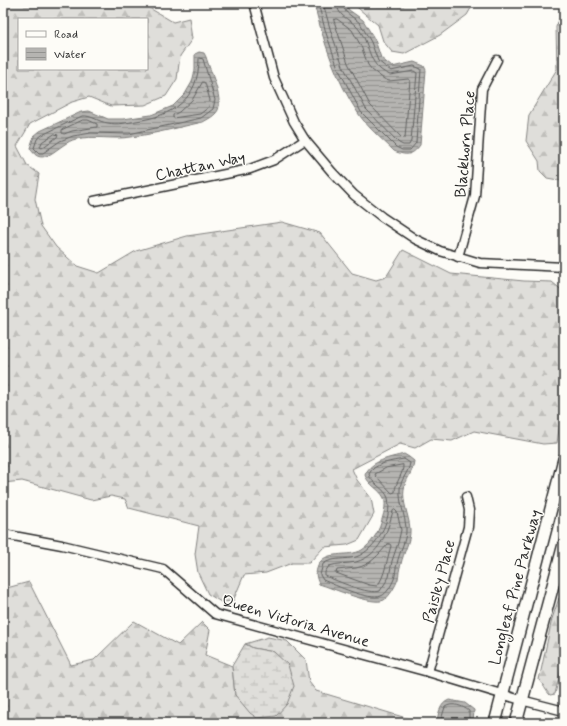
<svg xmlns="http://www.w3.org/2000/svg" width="567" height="726" font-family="Mynerve,sans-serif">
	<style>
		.forest { fill: url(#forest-firs); stroke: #858482; fill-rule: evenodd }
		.wetland { fill: url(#wetland-marsh); stroke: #858482 }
		.water { fill: url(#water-rules); stroke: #7e7d7b }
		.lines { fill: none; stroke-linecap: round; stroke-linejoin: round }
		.shore { stroke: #626261; stroke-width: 1 }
		.street-casing { stroke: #2b2b2b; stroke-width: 11 }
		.secondary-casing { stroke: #2b2b2b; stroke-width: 14 }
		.street { stroke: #fdfcf7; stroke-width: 8 }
		.secondary { stroke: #fdfcf7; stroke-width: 11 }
		.labels { text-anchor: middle; stroke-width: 3; stroke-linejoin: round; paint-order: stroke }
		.street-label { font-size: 16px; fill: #2b2b2b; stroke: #fdfcf7 }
	</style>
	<defs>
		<pattern id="forest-firs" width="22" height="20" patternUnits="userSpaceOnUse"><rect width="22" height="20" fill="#dfdeda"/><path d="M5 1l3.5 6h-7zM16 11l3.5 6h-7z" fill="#c0bfbb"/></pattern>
		<pattern id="wetland-marsh" width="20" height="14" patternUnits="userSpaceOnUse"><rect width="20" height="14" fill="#dfdeda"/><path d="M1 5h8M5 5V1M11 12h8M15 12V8" fill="none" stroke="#c0bfbb"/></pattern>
		<pattern id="water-rules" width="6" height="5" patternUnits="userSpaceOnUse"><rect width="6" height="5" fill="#b5b4b1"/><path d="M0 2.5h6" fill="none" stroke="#939390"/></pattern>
	</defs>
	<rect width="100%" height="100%" fill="#fdfcf7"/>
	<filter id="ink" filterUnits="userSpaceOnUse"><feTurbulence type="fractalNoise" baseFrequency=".025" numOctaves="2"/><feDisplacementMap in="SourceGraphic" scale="8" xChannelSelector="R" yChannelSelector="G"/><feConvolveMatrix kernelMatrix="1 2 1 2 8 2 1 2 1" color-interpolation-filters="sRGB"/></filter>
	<g filter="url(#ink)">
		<g class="forest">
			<path d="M 13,3 L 141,3 L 173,22 L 189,18 L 192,39 L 180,56 L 177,79 L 166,96 L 145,105 L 111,106 L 89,97 L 72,102 L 30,124 L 17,146 L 27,165 L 39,174 L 35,199 L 41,226 L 56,247 L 77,266 L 99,273 L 136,251 L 187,236 L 282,222 L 320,233 L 352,273 L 376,280 L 386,277 L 403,250 L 451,274 L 524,281 L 552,282 L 564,292 L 564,395 L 557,443 L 543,444 L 474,431 L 452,441 L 431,439 L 415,448 L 400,444 L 352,469 L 357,480 L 371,498 L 374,514 L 359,540 L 347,545 L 324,547 L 309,563 L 292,563 L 266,573 L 244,575 L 233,601 L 221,602 L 208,594 L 198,573 L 195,554 L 199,526 L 129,508 L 125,499 L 111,496 L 91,500 L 22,481 L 3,483 L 3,7 ZM 19,19 L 147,19 L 147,69 L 19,69 Z"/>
			<path d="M 352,3 L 474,3 L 467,15 L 440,35 L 404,54 L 392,52 L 383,41 L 378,25 Z"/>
			<path d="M 564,7 L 564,181 L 547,178 L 540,171 L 539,161 L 526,141 L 529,115 L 557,69 L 556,27 Z"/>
			<path d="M 29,582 L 71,665 L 94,660 L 134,621 L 178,645 L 202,622 L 210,630 L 205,655 L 232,666 L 235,695 L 274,652 L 253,648 L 245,644 L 268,637 L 287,641 L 306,660 L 309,682 L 316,691 L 423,723 L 246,723 L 235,722 L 234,723 L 3,723 L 3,589 Z"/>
			<path d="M 559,598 L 564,599 L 564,657 L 555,694 L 550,695 C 545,690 544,685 539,680 L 552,619 Z"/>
		</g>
		<path class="wetland" d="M 245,644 L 253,648 L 274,652 L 288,665 L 294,686 L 287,704 L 276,716 L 257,718 L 250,713 L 235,695 L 232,666 Z"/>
		<g class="water">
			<path d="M 314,3 L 345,3 L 349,10 L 363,20 L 375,40 L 381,58 L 392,67 L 414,62 L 424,66 L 426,70 L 420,145 C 412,156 406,156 394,151 C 382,139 367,127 358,113 C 336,80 323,41 314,3 Z"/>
			<path d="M 199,52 L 204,53 L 206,57 C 210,71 223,97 218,110 C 215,116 208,119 203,122 C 179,127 155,134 131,137 C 112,140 94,135 76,139 C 58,143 43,171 30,148 L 34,136 L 40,131 L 81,112 L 89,111 L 108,119 L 123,119 L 151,115 L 173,106 L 185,94 L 192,82 L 195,70 L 195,54 Z"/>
			<path d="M 404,454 L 409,457 L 414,461 C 413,473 405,480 404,489 C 402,503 409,515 410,529 C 411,541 403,553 401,564 C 399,569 399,574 398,579 C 396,585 390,596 384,600 C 372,606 333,588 319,584 C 316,577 315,573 318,566 C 324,549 349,558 362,550 C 371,544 378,533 381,523 C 383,515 387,506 384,498 C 380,489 368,485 365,475 C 371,460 390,458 404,454 Z"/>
			<path d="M 449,700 L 465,703 L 474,710 L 473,723 L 436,723 C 439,714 439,704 449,700 Z"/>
		</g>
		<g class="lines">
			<g class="shore">
				<path d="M 318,3 L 326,33 L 338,68 L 361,112 L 396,147 L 402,150 L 410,150 L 416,143 L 421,69 L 414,66 L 391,71 L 378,61 L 371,42 L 360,23 L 346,12 L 342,3"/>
				<path d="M 323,3 L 331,32 L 343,66 L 366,109 L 399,143 L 403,145 L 409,145 L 411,141 L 417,73 L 414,71 L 390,75 C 365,65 372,42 356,26 C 348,18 337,16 337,3"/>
				<path d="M 335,19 L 337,19 L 352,30 L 361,46 L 368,65 L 372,70 L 384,79 L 389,81 L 408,79 L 410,80 L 405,138 L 402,138 L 370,105 L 348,63 L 334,21 Z"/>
				<path d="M 200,58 L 203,59 L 215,100 L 213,109 L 201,118 L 129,134 L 91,133 L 73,136 L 60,141 L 43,153 L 39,153 L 34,148 L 37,139 L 42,135 L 82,116 C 92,115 98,122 108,123 C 117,125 127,123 136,121 C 172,116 199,100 199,59 Z"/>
				<path d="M 203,82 L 205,83 L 210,100 L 209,107 L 200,114 L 173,118 L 173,115 L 179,112 L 192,100 Z"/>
				<path d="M 83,120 L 88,120 L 97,124 L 97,127 L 72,131 L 64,134 L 62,133 L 62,130 Z"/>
				<path d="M 55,134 L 58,135 L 57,137 L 42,148 L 40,147 L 42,142 Z"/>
				<path d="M 404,459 L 410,463 C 409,472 400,480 400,489 C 399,502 405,515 406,528 C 407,540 399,552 397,564 C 395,569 396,574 394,579 C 392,584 387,594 381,596 C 369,601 335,585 323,580 L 320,575 L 323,564 C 333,557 345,560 356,557 C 376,550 393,519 388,498 C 385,488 371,484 369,474 C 374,463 393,461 404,459 Z"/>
				<path d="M 403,465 C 404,474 395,482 395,492 L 392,493 L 376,476 L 375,474 L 386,468 Z"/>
				<path d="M 395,510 L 397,512 L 401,530 L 398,543 L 392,561 L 389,577 L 380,591 C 368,595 338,581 325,576 L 325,572 L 329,566 C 338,563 347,564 356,562 C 380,555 387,533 393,511 Z"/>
				<path d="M 388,544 L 390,544 L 391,546 C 387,558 385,577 377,586 L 369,585 L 336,573 L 337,570 C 343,569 350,569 356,568 C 371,565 378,555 388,544 Z"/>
				<path d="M 440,723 L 445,707 C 452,702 463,706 469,711 L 469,723"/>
			</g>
			<g class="street-casing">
				<g id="street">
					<path d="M 254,3 L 274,78 L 294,122 L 305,140 L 332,172 L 354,195 L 382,217 L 415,239 L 440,251 L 480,263 L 564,267"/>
					<path d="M 94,201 L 250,169 L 274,160 L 305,140"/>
					<path d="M 458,257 L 475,196 L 482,89 L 497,60"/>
					<path d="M 3,534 L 62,545 L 163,569 L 215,614 L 428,672 L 521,700 L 564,711"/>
					<path d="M 428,672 L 468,527 L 469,510 L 466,497"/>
				</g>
			</g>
			<g class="secondary-casing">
				<g id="secondary">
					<path d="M 495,723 L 564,459"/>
					<path d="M 516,723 L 564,544"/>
				</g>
			</g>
			<use href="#street" class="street"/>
			<use href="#secondary" class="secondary"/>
		</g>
	</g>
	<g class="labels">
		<g class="street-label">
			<text transform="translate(464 144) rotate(-85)" y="6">Blackhorn Place</text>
			<text transform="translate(200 165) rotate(-12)" y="6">Chattan Way</text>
			<text transform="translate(438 581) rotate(-75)" y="6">Paisley Place</text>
			<text transform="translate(514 587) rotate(-75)" y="6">Longleaf Pine Parkway</text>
			<text transform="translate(296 620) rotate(16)" y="6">Queen Victoria Avenue</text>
		</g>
	</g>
	<rect width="567" height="726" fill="none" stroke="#fdfcf7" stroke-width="16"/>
	<rect x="8" y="8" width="551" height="710" fill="none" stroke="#2b2b2b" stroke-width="1.5" filter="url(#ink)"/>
	<rect x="18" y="18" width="130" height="52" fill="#fdfcf7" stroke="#a9a8a5"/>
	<rect x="26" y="31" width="20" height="6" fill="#fdfcf7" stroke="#a9a8a5"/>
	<text x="54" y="38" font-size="12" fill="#2b2b2b">Road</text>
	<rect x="26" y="48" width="20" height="12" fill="url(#water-rules)" stroke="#a9a8a5"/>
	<text x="54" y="58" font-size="12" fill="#2b2b2b">Water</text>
</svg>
